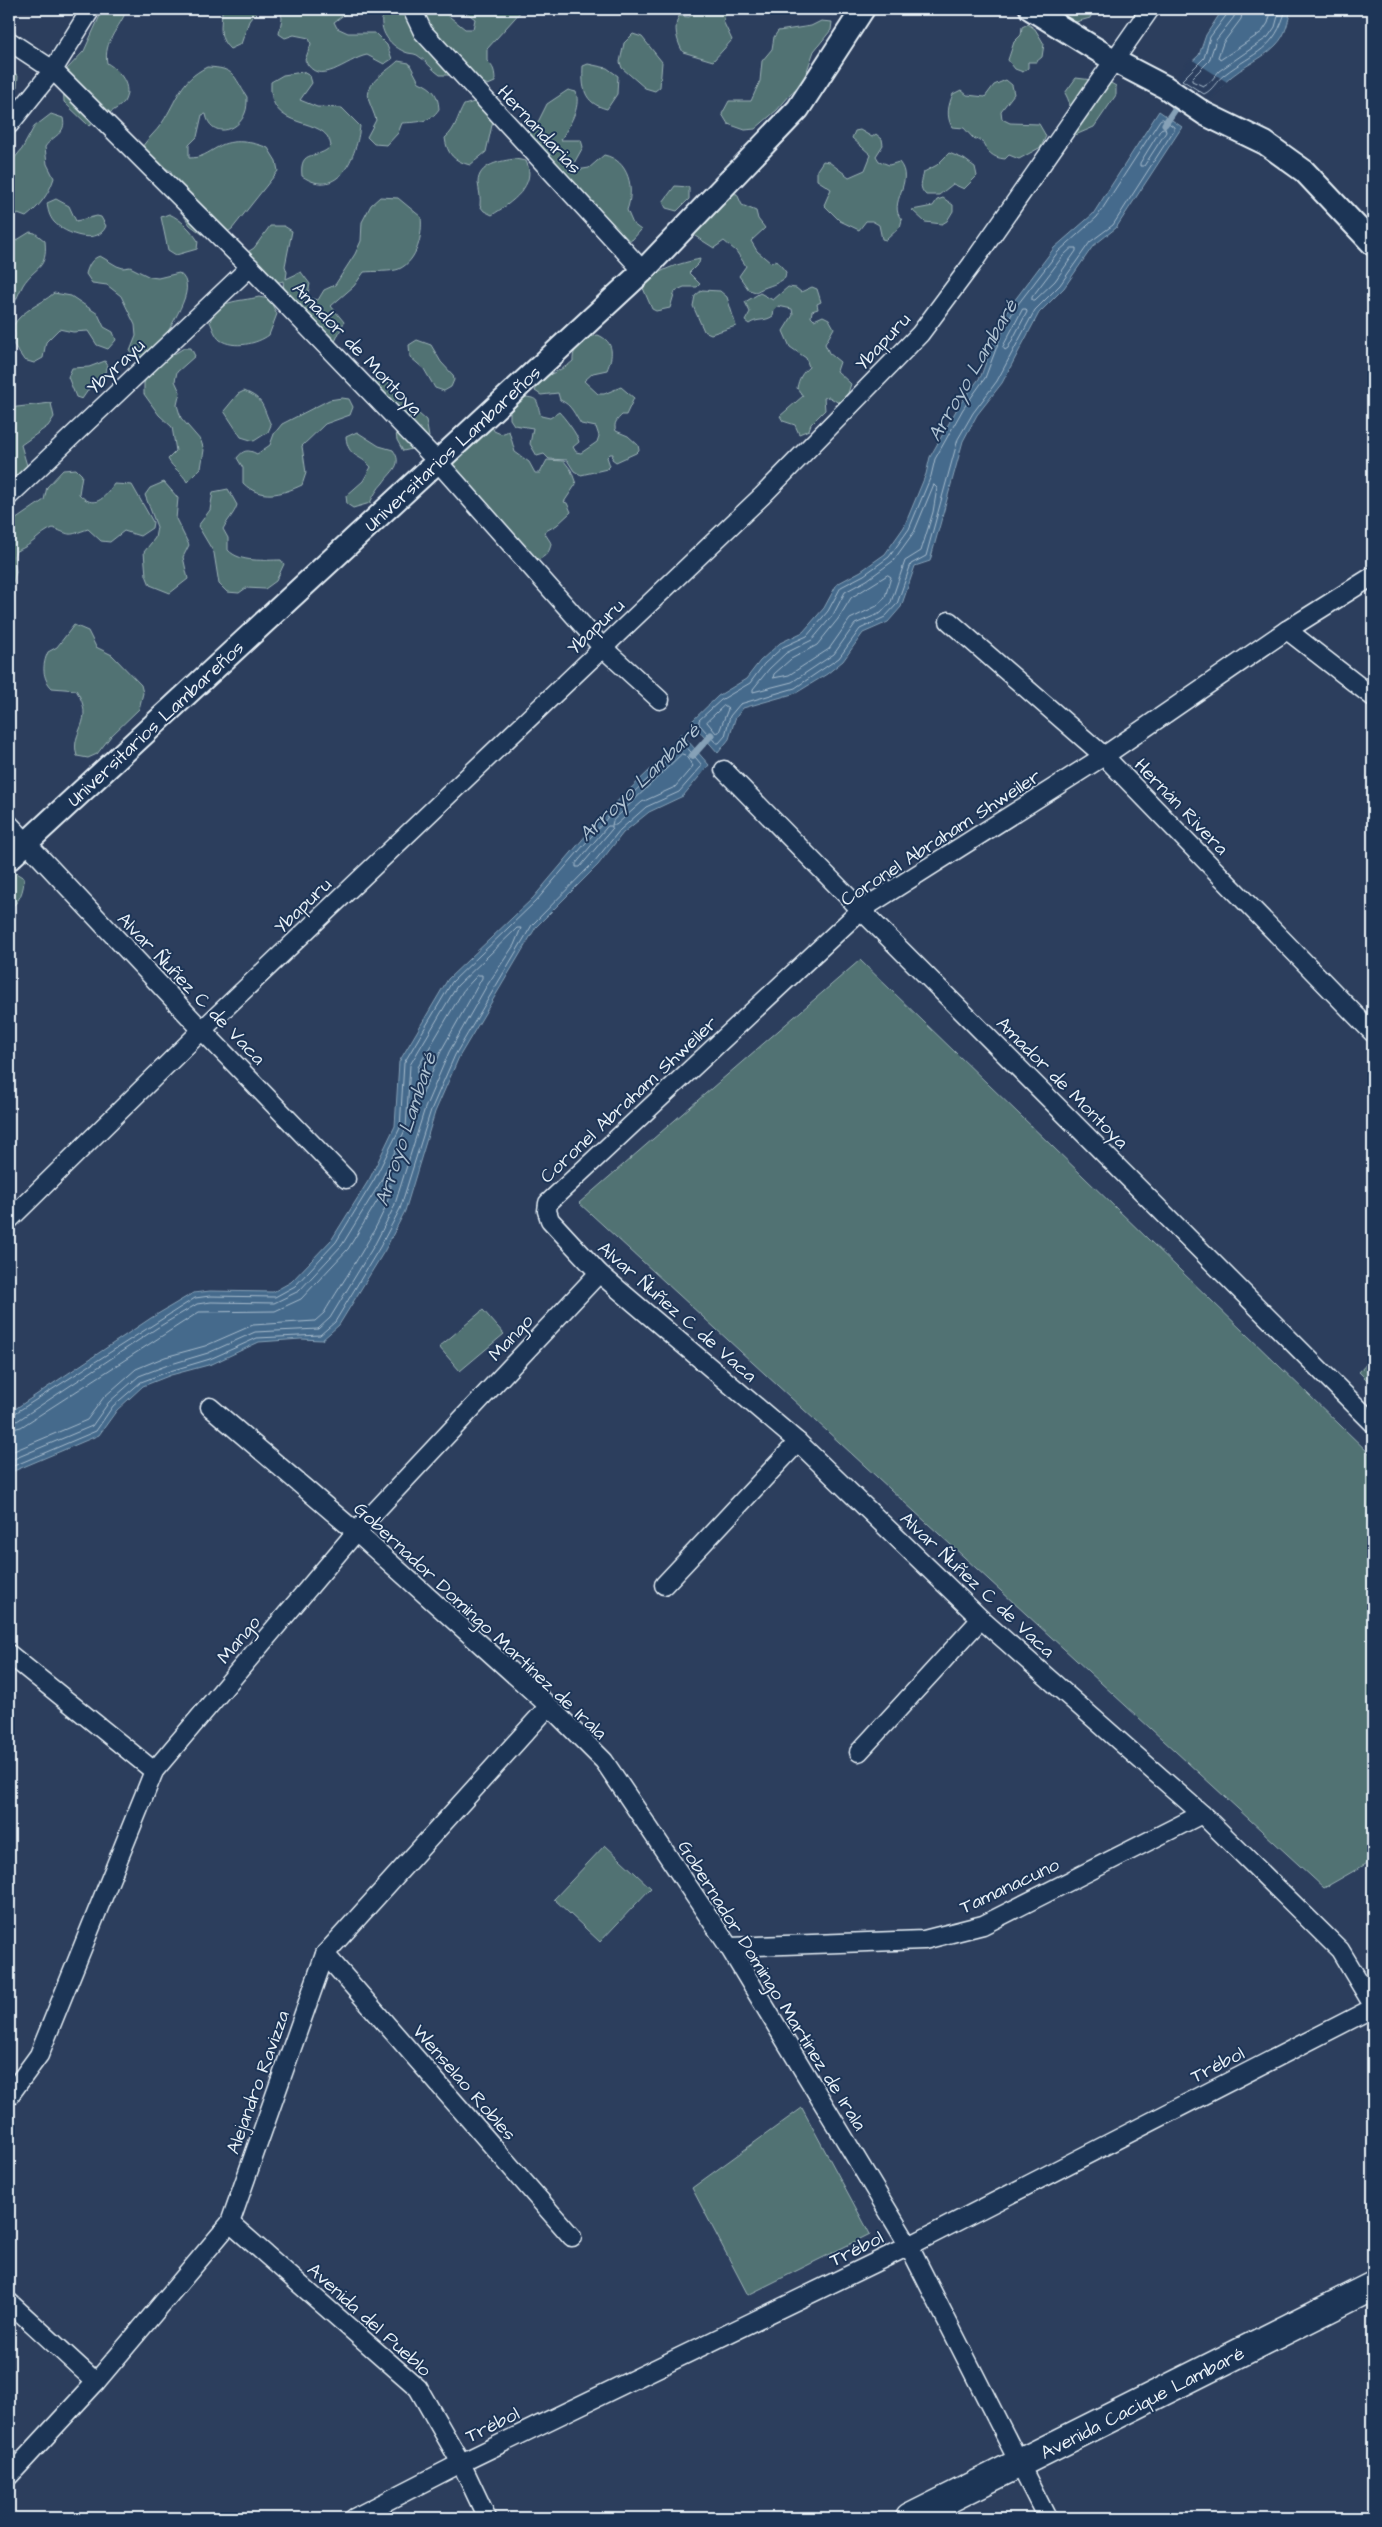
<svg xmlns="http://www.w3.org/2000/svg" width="1382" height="2527" font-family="'Architects Daughter',sans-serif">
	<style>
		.green { fill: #517273; stroke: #9cb2b6 }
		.water { fill: #456b8c; stroke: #86a1b7 }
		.pier { fill: #2c3e5d }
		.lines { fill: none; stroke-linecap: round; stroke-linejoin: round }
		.shore { stroke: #a7bbcd; stroke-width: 1 }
		.stream { stroke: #86a1b7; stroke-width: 7 }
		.minor-casing { stroke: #e8f1f8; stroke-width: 21 }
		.tertiary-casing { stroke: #e8f1f8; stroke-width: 26 }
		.primary-casing { stroke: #e8f1f8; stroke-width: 31 }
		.minor { stroke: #1d3557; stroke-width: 18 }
		.tertiary { stroke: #1d3557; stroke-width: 22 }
		.primary { stroke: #1d3557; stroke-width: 28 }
		.labels { text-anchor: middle; stroke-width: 4; stroke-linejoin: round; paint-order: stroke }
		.street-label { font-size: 19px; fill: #e8f1f8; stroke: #1d3557 }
		.water-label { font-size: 20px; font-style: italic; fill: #afc2d2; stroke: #1d3557 }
	</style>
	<rect width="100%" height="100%" fill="#2c3e5d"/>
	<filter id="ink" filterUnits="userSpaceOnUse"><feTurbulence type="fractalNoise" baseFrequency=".02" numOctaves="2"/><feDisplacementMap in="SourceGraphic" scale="10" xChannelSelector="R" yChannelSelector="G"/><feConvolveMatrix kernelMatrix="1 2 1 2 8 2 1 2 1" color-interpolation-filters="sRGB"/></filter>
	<g filter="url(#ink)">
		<g class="green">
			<path d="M 103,9 L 127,9 C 120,28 103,41 107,63 C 120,71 133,86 124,102 C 121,107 96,121 89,126 L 64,102 L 63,80 L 67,69 L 84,51 Z"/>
			<path d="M 222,9 L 258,9 L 249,21 L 241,44 L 230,49 C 217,37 222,25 222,9 Z"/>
			<path d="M 280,9 L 360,9 L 345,14 L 334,22 L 337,28 L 348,33 L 375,33 L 387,45 L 392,59 L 384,64 L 367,55 C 346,59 319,89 305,60 L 311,44 L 309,38 L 294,35 L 285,38 L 279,34 L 282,18 Z"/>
			<path d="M 384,9 L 440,9 L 465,29 L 473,29 L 475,19 L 462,9 L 523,9 L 487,49 L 487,61 C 494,67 495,72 495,82 L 488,85 C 472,76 458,75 440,75 C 432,70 426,60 417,55 C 413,53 409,54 405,52 C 387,44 377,28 384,9 Z"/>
			<path d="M 697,9 L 744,9 L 727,10 L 723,21 L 732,40 L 713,61 L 683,52 C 677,42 673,27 679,16 L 689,17 L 698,11 Z"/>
			<path d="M 813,9 L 842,9 L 833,15 Z"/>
			<path d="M 1050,9 L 1094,9 L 1090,18 L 1069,24 Z"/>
			<path d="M 821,21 L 832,22 L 831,30 L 814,51 L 804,79 L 777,110 L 755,129 L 745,130 L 728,124 L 722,114 L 729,101 L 751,101 L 760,81 L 762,61 L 772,49 L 774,37 L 778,31 L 811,26 Z"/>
			<path d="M 1028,24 L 1035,29 L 1044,44 L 1042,57 L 1036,62 L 1028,62 L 1028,68 L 1023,72 L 1015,69 L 1008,60 L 1014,42 L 1021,35 L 1022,27 Z"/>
			<path d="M 633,34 L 642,37 L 662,62 L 660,87 L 655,91 L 645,88 L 622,68 L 620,62 L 624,43 Z"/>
			<path d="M 398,61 L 409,63 L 419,82 C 433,88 438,94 439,109 C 430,123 417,122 402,123 L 398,133 L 387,145 L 374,144 L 367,137 L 376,120 C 374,113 371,107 369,101 C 364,82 387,72 398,61 Z"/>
			<path d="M 588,64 L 607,68 L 618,76 L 617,94 L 607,109 C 583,103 582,87 583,66 Z"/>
			<path d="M 207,67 C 235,68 233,75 247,97 C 247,102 247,109 245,113 C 238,133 210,138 206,114 L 202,115 L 197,137 L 189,145 L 189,158 C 202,158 207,153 218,147 C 232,138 254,142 268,148 L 276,161 L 278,171 L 232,229 L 226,233 L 202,234 L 190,225 L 171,196 L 171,171 L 153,162 L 142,147 C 148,138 156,132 162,123 C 178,99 179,81 207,67 Z"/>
			<path d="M 9,68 L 18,76 L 16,97 L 9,108 Z"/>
			<path d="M 303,72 L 310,76 L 312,83 L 300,100 L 317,107 L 342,108 L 360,126 C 357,155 339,201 302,176 C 299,147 318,161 331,146 C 327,113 267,135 271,82 L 283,75 Z"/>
			<path d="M 1076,78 L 1109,82 L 1116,86 L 1116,95 L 1094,127 L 1066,139 C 1071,121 1074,109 1065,93 Z"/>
			<path d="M 1006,80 L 1012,85 L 1014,94 L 1001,111 L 1002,119 L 1010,123 L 1039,124 L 1046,136 L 1041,147 L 1019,159 L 1009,155 L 1005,159 C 992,158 987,151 982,141 L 973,138 L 964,128 L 952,127 C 946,116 948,106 953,94 L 961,90 L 967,95 L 985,97 L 994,85 Z"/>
			<path d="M 568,90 L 576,92 C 581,109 569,125 561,140 L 581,140 L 583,147 L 573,165 L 577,170 L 589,168 L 604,155 C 629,160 635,189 627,210 L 633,224 L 641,230 L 632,240 L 622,240 L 532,150 L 518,149 L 518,139 L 535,128 L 547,104 Z"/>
			<path d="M 481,100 L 494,116 L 486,152 L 470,165 C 454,161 447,154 445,138 C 456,129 457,117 464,105 Z"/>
			<path d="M 51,114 L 63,118 C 67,134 53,135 45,147 L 47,164 L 54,178 C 49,194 39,207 26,217 L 15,213 L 9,205 L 9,165 L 22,149 L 34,127 Z"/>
			<path d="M 860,130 L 872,137 L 876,134 L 882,139 L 883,145 L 876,156 L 879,161 L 889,165 L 899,162 C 916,182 886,203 902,220 L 900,227 L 886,240 L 882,239 L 879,225 L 872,221 L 866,221 L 859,230 L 840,221 L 824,205 L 831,189 L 817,180 L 817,170 L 823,161 L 829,162 L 849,177 L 865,170 L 871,155 L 852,138 L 855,131 Z"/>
			<path d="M 949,153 L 964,159 L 975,167 L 977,176 L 964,189 L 953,184 L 939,195 L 926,195 C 918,187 922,182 924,172 L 937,165 Z"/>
			<path d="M 515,159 L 526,161 C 538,185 511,203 492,215 L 484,211 L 480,206 C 481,197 479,191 478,183 C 478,164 501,161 515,159 Z"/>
			<path d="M 675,186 L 689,187 L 689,199 L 677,211 L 666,208 L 663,202 Z"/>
			<path d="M 731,193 L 737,194 L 742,205 L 756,211 L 758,219 L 765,228 L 751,241 L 757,251 L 771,263 L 776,260 L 786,272 L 785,278 C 775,286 765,286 756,292 L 749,290 L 739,276 L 746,266 L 736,251 L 724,241 L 714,248 L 695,236 L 694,232 Z"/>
			<path d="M 380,197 L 398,198 L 421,217 C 423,235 417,261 399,269 C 392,272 373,271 364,272 L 354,286 L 331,306 L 344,322 L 333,346 L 284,290 L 283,281 L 276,283 L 243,255 L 254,248 L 270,226 L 284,226 L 292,231 L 285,266 L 287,272 L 286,279 L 301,272 L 310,284 L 307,298 L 318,300 L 324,290 L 335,285 L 355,254 L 361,241 L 362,222 L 371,205 Z"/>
			<path d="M 943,198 L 953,205 L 953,211 L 947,221 L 942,224 L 925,222 L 912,210 L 933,206 L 937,200 Z"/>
			<path d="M 56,199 L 69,206 L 76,221 L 97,216 L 101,217 L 106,226 C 98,246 65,234 54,222 C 49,216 48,210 47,203 Z"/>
			<path d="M 169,214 C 181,219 191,230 198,241 L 197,249 L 176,255 L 168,250 L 161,217 Z"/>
			<path d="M 30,232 L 35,233 L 45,241 C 48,270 35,266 23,285 C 18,294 15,304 9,313 L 9,245 Z"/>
			<path d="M 100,256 L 117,266 L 123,268 L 130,267 L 150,277 L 158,278 L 179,273 C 202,288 165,328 162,347 L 149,356 L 133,357 L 130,351 L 136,336 L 135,325 L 121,296 L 107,285 L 92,283 L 86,274 C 88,266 92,258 100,256 Z"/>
			<path d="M 700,259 L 699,263 L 689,273 L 700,284 L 697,287 L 684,287 L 675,291 L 670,308 L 656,311 L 652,309 L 643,288 C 652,270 682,263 700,259 Z"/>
			<path d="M 788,287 L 796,288 L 801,292 L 812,287 L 817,289 L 821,302 L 817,304 L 818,309 L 812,311 L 811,317 L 814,320 L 823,316 L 829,319 L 834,328 L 825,344 L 829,353 L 840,362 L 837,371 L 851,384 L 848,393 L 839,403 L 829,397 L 824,398 L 825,410 L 811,424 L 809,430 L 799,434 L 795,425 L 783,421 L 780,416 L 803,396 L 797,388 C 799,378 802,373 809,367 L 806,358 L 790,347 L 783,331 L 793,315 L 792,309 L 778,306 L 774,310 L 773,316 C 765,322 757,318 749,324 L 745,321 L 750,312 L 745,302 L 760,293 L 773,300 Z"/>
			<path d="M 702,290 L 720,291 L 727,297 L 736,326 L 711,334 L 704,331 L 693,306 L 695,296 Z"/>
			<path d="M 54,293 L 71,296 L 98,314 L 104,327 L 113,332 L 116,340 L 108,349 L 97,345 L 88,331 L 73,332 L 59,329 L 46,342 L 43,358 L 34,363 L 24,360 L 14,345 L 15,334 L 13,326 C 23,309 39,306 54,293 Z"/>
			<path d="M 259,297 L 269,299 L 277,314 L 269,335 C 257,344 234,349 220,340 C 215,336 213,328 210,322 C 216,299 239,302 259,297 Z"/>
			<path d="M 598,335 C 615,342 613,356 607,370 L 593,373 L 584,381 L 598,394 L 604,394 L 621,387 L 634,398 L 626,415 L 622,415 C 617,420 613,423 616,431 L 628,436 L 638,445 L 639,450 L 636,453 L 616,462 L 612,459 L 613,454 L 610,454 L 607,457 L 610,466 L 607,469 L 581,475 L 574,471 L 567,460 L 549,459 L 544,454 L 537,456 L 530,444 L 533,428 L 514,425 L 510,419 L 510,412 L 525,397 C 541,398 536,403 541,416 L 550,418 L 559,412 C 564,417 578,435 579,442 L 573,447 L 576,452 L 581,453 L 597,442 L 599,436 L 596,427 L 581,424 C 574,414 572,405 560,400 L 558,393 L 541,395 L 535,391 C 540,374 562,372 573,361 C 572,347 585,337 598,335 Z"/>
			<path d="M 417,340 L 431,345 L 441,362 L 453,375 L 454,380 L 451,387 L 444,391 L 435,388 L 424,369 L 410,357 L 409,345 Z"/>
			<path d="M 184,348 L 191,348 L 195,356 L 177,372 L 175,381 L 180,392 L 177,405 L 181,418 L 201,441 L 204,450 L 201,468 L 187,482 C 182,472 173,469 168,459 L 176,451 L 172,427 L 159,415 L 144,394 L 144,383 L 149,373 L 161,362 Z"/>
			<path d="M 105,361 L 108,366 L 103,376 L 93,383 L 82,399 L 76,397 L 68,377 L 72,368 L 89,367 Z"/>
			<path d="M 375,376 L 387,380 L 395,393 L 426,420 L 429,437 L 417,448 L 403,451 L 397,440 L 393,413 L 374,410 Z"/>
			<path d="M 244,391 C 265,399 262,407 271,425 L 268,432 L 254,441 L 241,437 L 224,411 L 238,394 Z"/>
			<path d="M 342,398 L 349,399 L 353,407 L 350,415 L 325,424 L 302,446 L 306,473 L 302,485 C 281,495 260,500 243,483 L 243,468 L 237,458 C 243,450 248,449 257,454 L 270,445 L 274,434 L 282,424 L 329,400 Z"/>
			<path d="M 51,403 L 54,417 L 48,426 L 21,445 L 28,469 L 9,486 L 9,408 Z"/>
			<path d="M 491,424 L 494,431 L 501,434 L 509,431 L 515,452 L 529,462 L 535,473 L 540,473 L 547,460 L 564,461 L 571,470 L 576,484 L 564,502 L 567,503 L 571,512 L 557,525 L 544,532 L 551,543 C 550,555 542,558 532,563 L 449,464 Z"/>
			<path d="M 357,432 L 379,446 L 393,450 C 404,465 391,471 383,483 C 378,488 373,496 370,503 L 353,508 L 347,504 L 346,496 L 363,481 L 371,467 C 360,454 348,458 346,437 Z"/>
			<path d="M 76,469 L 82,475 L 79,494 C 94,510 104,499 114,484 L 132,485 L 153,522 L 152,528 L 140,536 L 124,531 L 110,542 L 101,541 L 88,529 C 67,536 73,536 53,528 C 39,533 34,545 16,551 L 14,556 L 16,572 L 12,586 L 9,586 L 9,524 L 44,500 L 47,487 L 63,470 Z"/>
			<path d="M 164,482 L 178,498 L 176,519 L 189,545 L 183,557 L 188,579 L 170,593 L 150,585 L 146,575 L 144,552 L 155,538 L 157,527 L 145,495 L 150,488 Z"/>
			<path d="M 228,489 L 237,505 C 234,515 227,520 223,529 L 228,538 L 228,550 C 240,563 265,560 281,560 L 284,564 L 276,581 L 265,589 L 246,588 L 239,593 L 227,592 L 219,584 L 214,553 L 198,526 L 210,510 L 213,492 Z"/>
			<path d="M 74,625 L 88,631 L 96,647 L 112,655 L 141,685 L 143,693 L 139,709 L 111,736 L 97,754 L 88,758 L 77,756 C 69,730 97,723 76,690 L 52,688 C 42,678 42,665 48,652 L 57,647 Z"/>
			<path d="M 14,872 L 24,878 C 24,890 20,902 9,909 L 9,876 Z"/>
			<path d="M 860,960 L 1373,1457 L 1373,1860 L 1324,1888 L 579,1203 Z"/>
			<path d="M 483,1310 L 504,1334 L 460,1371 L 439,1347 Z"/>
			<path d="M 1373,1357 L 1373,1386 L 1359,1372 Z"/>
			<path d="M 605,1845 L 651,1888 L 600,1942 L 554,1899 Z"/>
			<path d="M 802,2108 L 870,2234 L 748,2295 L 692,2188 Z"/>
		</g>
		<g class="water">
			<path d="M 1227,9 L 1291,9 C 1288,22 1286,35 1276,45 C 1260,62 1233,69 1220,89 L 1183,70 L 1199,55 L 1206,35 L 1219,15 Z"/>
			<path d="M 1159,111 L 1182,127 L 1116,228 L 1093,246 L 1064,288 L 1039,313 L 1002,383 L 977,415 L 963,441 L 930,561 L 915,566 L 901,607 L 888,622 L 863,633 L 843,661 L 827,674 L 796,693 L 743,708 L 735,719 L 729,739 L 718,753 L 691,722 L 718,696 L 746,679 L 760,661 L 780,643 L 803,632 L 824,608 L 837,584 L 861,571 L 885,554 L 904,527 L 926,474 L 930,457 L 958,407 L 981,376 L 997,331 L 1011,305 L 1054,248 L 1093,214 Z"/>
			<path d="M 681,733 L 709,765 L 683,796 L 649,812 L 623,833 L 598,865 L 536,927 L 459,1057 L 435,1112 L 405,1211 L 385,1250 L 339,1325 L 322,1340 L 301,1339 L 259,1342 L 212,1364 L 171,1375 L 143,1386 L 117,1410 L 99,1435 L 9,1473 L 9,1413 L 151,1318 L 193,1293 L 210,1291 L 273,1292 L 291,1282 L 332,1239 L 370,1178 L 395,1126 L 399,1062 L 448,979 L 533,898 L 604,814 L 673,748 Z"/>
		</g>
		<path class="pier" d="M 1191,59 L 1227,82 L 1207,103 L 1171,82 Z"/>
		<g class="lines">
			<g class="shore">
				<path d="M 1229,9 L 1228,13 L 1210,37 L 1204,58 L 1182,80 L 1204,94 C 1213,90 1216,81 1224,75 C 1255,51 1275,51 1286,9"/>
				<path d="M 1235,9 L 1234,17 L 1216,40 L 1209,61 L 1192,78 L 1192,81 L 1203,86 L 1211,81 L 1219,71 L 1268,37 L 1275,27 L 1280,9"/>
				<path d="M 1243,9 L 1241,19 L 1223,43 L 1218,57 L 1220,60 L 1262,32 L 1268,23 L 1272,9"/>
				<path d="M 1163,119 L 1174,127 L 1174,130 L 1113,225 L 1090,242 L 1060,285 L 1035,310 L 997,381 L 973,413 L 958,439 L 926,556 L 911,564 L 897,604 L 885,617 L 860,629 L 839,658 L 795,688 L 740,704 L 730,716 L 725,736 L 719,743 L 716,743 L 699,724 L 699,720 L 721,700 L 750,683 L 764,664 L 783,647 L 807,636 L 828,611 L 841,587 L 864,575 L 889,557 L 909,529 L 931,476 L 935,459 L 963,409 L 985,378 L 1002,333 L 1015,308 L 1058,252 L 1097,217 L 1160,120 Z"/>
				<path d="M 1165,128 L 1166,132 L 1144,166 L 1140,166 L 1140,163 L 1161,129 Z"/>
				<path d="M 1072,248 L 1076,248 L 1076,251 L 1055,281 L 1035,300 L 1032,300 L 1032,297 L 1063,256 Z"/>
				<path d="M 1023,309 L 1026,309 L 1027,312 L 1008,348 L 1005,350 L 1003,347 Z"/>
				<path d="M 934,485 L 937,488 L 933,512 L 921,551 L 905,561 L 891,602 L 881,613 L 855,624 L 834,654 L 792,682 L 753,692 L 753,689 L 769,669 L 786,653 L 812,640 L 833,615 L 845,592 L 867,580 L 893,561 L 914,532 Z"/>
				<path d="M 888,575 L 891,577 L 885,597 L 877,606 L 850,619 L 829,649 L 789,675 L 773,678 L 774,674 L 791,659 L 817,645 L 838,619 L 851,598 Z"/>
				<path d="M 724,706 L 728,709 L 719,732 L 716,733 L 707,722 Z"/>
				<path d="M 682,754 L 685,755 L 693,766 L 675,787 L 642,802 L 616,825 L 612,825 L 613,821 Z"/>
				<path d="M 608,826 L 612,826 L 612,829 L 580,867 L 576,867 L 576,864 Z"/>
				<path d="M 478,975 L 482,975 L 482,978 L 442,1049 L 420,1099 L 417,1100 L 418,1067 L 463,991 Z"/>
				<path d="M 9,1417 L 195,1298 L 210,1296 L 275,1297 L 295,1286 L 336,1242 L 374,1180 L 400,1128 L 404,1063 L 452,982 L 536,901 L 608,817 L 676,752 L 681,744 L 684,744 L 701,764 L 701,767 L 679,792 L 646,807 L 620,830 L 594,862 L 532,925 L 455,1055 L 431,1110 L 400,1209 L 380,1247 L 335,1322 L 320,1335 L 257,1338 L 210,1359 L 170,1371 L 141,1382 L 113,1406 L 96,1431 L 9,1468"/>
				<path d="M 9,1423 L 17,1421 L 157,1328 L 197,1304 L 211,1302 L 274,1303 L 299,1291 L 342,1245 L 380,1183 L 406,1128 L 410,1065 L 457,986 L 517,928 L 521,928 L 514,945 L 486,987 L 449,1052 L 425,1108 L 394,1207 L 375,1244 L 330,1318 L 318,1329 L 255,1332 L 208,1353 L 168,1365 L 139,1376 L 109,1402 L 92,1426 L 9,1461"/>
				<path d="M 9,1430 L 21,1427 L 199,1312 L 275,1311 L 301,1299 L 348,1249 L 387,1185 L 391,1185 C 391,1213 340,1285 324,1313 L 315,1321 L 253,1325 L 205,1346 L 165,1357 L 136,1369 L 104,1397 L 87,1420 L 9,1453"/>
			</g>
			<g class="stream">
				<path d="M 1165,124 L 1180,102"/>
				<path d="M 692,756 L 711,735"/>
			</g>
			<g class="minor-casing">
				<g id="minor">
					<path d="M 412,9 L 423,32 L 643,271"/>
					<path d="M 9,41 L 53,70 L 250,267 L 437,461 L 603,648 L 660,700"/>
					<path d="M 9,125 L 53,70 L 91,9"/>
					<path d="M 9,496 L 250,267"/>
					<path d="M 1373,576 L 1287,630 L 1104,756 L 861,910 L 548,1203 L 547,1211 L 550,1220 L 599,1273 L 798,1442 L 981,1619 L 1202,1814 L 1340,1950 L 1373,2005"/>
					<path d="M 949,621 L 1104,756 L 1373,1033"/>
					<path d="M 1287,630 L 1373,697"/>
					<path d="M 724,770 L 861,910 L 1373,1423"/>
					<path d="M 9,824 L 202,1030 L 346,1179"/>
					<path d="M 9,1220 L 202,1030 L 762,496 L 920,334 L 972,264 L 1150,9"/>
					<path d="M 210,1407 L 356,1532 L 549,1706 L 604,1761 L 729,1947 L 909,2246 L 1047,2518"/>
					<path d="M 664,1585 L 798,1442"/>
					<path d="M 9,1654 L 154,1771"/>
					<path d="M 859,1752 L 981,1619"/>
					<path d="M 729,1947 L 924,1940 L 983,1925 L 1202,1814"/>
					<path d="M 325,1954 L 572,2237"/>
					<path d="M 9,2096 L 39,2055 L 154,1771 L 356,1532 L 599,1273"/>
					<path d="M 230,2223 L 418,2388 L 461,2463 L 487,2518"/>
					<path d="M 9,2302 L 96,2382"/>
					<path d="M 9,2476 L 96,2382 L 230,2223 L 325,1954 L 549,1706"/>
					<path d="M 354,2518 L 461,2463 L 909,2246 L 1373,2008"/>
				</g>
			</g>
			<g class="tertiary-casing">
				<g id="tertiary">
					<path d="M 1031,9 L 1115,61 L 1165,87 L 1205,114 L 1265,143 L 1304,171 L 1373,244"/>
					<path d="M 9,859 L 643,271 L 798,109 L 863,9"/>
				</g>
			</g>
			<g class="primary-casing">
				<path id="primary" d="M 910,2518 L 1373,2286"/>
			</g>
			<use href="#minor" class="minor"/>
			<use href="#tertiary" class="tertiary"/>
			<use href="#primary" class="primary"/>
		</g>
	</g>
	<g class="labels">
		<g class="street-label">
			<text transform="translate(540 129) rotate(47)" y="7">Hernandarias</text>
			<text transform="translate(882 341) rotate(-47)" y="7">Ybapuru</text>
			<text transform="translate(358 348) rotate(46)" y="7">Amador de Montoya</text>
			<text transform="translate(115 366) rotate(-43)" y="7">Ybyrayu</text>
			<text transform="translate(452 448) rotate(-43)" y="7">Universitarios Lambareños</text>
			<text transform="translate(595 626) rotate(-44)" y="7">Ybapuru</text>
			<text transform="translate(155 723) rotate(-43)" y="7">Universitarios Lambareños</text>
			<text transform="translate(1182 806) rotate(46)" y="7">Hernán Rivera</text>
			<text transform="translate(940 837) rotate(-33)" y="7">Coronel Abraham Shweiler</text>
			<text transform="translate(302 905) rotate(-44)" y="7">Ybapuru</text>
			<text transform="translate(192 988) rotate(46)" y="7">Alvar Ñuñez C de Vaca</text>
			<text transform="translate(1063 1082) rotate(45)" y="7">Amador de Montoya</text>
			<text transform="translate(628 1099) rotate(-43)" y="7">Coronel Abraham Shweiler</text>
			<text transform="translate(678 1311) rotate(41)" y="7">Alvar Ñuñez C de Vaca</text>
			<text transform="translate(510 1337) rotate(-47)" y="7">Mango</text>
			<text transform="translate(978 1584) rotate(43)" y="7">Alvar Ñuñez C de Vaca</text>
			<text transform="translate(481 1620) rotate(43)" y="7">Gobernador Domingo Martínez de Irala</text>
			<text transform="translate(238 1639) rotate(-50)" y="7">Mango</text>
			<text transform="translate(1009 1885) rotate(-25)" y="7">Tamanacuno</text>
			<text transform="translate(773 1985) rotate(58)" y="7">Gobernador Domingo Martínez de Irala</text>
			<text transform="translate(1217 2064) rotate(-27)" y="7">Trébol</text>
			<text transform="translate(257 2082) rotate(-70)" y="7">Alejandro Ravizza</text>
			<text transform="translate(465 2082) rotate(49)" y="7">Wenselao Robles</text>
			<text transform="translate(856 2248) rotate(-26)" y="7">Trébol</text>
			<text transform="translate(370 2319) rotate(42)" y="7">Avenida del Pueblo</text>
			<text transform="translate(1142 2402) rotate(-27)" y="7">Avenida Cacique Lambaré</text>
			<text transform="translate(492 2424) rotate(-26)" y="7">Trébol</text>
		</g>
		<g class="water-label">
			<text transform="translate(972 370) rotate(-60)" y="7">Arroyo Lambaré</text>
			<text transform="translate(639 782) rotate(-44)" y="7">Arroyo Lambaré</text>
			<text transform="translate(405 1129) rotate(-72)" y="7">Arroyo Lambaré</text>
		</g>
	</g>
	<rect width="1382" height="2527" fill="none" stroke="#1d3557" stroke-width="30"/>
	<rect x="15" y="15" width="1352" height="2497" fill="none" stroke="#e8f1f8" stroke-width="2" filter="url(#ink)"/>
</svg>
